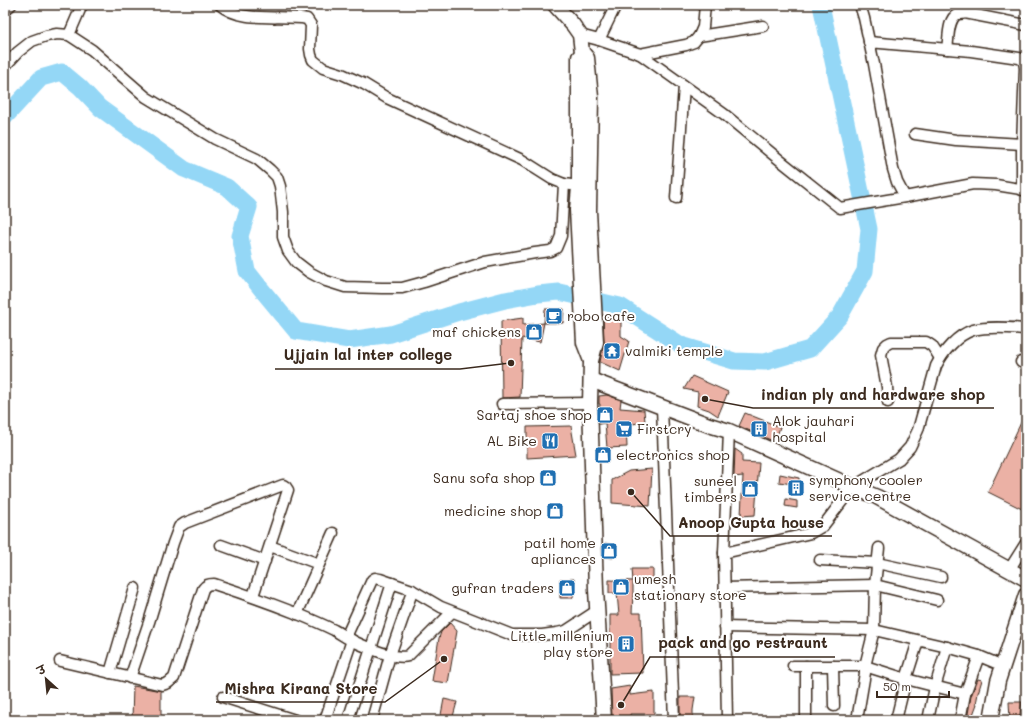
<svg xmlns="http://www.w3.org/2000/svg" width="1031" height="725" font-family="Mali,'Playpen Sans Deva',sans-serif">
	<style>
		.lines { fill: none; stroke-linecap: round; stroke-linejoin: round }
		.river { stroke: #94d7f6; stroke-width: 17 }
		.building { fill: #ebb1a5; stroke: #3b2a1e }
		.street-casing { stroke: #3b2a1e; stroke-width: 13 }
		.secondary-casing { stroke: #3b2a1e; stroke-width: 17 }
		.street { stroke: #fff; stroke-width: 10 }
		.secondary { stroke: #fff; stroke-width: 14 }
		.labels { text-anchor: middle; stroke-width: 4; stroke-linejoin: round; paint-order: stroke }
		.poi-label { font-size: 14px; fill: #3b2a1e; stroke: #fff; text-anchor: end }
		.leader { fill: none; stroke: #3b2a1e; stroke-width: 1.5 }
		.callout-dot { fill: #3b2a1e; stroke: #fff; stroke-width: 1.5 }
		.callout-label { font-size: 15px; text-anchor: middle; font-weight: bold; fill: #3b2a1e; stroke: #fff; stroke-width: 4; stroke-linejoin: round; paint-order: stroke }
	</style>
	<rect width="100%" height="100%" fill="#fff"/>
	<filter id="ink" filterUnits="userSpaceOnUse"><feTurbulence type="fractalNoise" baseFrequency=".025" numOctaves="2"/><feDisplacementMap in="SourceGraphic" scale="8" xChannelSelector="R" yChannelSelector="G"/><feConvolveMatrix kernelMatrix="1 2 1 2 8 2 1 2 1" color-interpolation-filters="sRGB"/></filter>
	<g filter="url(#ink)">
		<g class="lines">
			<path class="river" d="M 5,117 L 41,78 L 62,72 L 80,87 L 100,108 L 184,169 L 227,187 L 249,207 L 240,236 L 247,271 L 262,290 L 296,331 L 349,340 L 391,334 L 459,312 L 505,300 L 538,294 L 559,292 L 620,306 L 681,345 L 734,361 L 765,362 L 810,349 L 840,316 L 865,271 L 869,229 L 821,5"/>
		</g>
		<g class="building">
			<path d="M 545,309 L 564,309 L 563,323 L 544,323 Z"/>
			<path d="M 603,315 L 621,322 L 621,336 L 629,341 L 620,371 L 600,362 L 604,342 Z"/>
			<path d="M 523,318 L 523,325 L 544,323 L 540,342 L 522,338 L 520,397 L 502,398 L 501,321 Z"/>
			<path d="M 692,376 L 728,392 L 718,416 L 709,410 L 697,406 L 698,392 L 684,389 Z"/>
			<path d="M 607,395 L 621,400 L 620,408 L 644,410 L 645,422 L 626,425 L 627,447 L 607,448 L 605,423 L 599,424 L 600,404 L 599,404 L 599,396 Z"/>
			<path d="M 1026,412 L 1026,465 L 1023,472 L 1024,478 L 1026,478 L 1026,511 L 988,492 Z"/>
			<path d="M 745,413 L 780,427 L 775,442 L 739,426 Z"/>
			<path d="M 571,426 L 576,455 L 527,458 L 527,427 Z"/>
			<path d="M 600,448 L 607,448 L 608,462 L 600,462 Z"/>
			<path d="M 735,449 L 742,454 L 742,462 L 759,463 L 755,515 L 741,516 L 743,476 L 734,477 Z"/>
			<path d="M 652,469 L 650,506 L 612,503 L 612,480 L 629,471 Z"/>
			<path d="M 780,474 L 799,478 L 799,485 L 779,482 Z"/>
			<path d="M 786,499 L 797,501 L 797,508 L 785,506 Z"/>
			<path d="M 605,543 L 615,545 L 613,558 L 604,557 Z"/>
			<path d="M 632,569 L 653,569 L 653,581 L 633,581 Z"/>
			<path d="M 560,579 L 574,579 L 573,598 L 560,598 Z"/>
			<path d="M 609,580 L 633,581 L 633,593 L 632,613 L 641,613 L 643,673 L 610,674 L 610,615 L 619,615 L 617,593 L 609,593 Z"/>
			<path d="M 450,623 L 457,631 L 448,683 L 432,681 L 439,638 L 441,632 Z"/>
			<path d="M 978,679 L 982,680 L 978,693 L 976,704 L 977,704 L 971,720 L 967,720 L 971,696 Z"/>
			<path d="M 133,686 L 145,688 L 161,691 L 161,720 L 132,720 Z"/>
			<path d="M 630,686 L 630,695 L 654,692 L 654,714 L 630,714 L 631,720 L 612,720 L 611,689 Z"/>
			<path d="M 680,697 L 695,697 L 693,710 L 693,720 L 680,720 Z"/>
			<path d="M 444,699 L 457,702 L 452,720 L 440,720 Z"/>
			<path d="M 1009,702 L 1022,702 L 1019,720 L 1010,720 Z"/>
		</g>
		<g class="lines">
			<g class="street-casing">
				<g id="street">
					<path d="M 220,5 C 243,24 280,14 307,19 L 311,25 L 310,49 L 311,55 L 313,60 L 323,68 L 342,74 L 364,84 L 387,98 L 522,160 L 552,179 L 564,184 L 571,185"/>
					<path d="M 860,5 L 864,18 L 874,64 L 893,169 L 897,182 L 905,197 L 973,184 L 996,185 L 1026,190"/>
					<path d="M 5,10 L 11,5"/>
					<path d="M 69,35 L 82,5"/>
					<path d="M 580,35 L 599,40 L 640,54 L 686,45 L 694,42 L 699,36 L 703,27 L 705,5"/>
					<path d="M 699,36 L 763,26"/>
					<path d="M 599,40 L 616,5"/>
					<path d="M 869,42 L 971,51 L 1019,58 L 1024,61 L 1025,68 L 1022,144 L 1022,190"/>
					<path d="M 947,49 C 949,39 947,19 958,14 C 960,14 963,14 965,13 L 1026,25"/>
					<path d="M 640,54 L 724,114 L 781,161 L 840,208 L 905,197"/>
					<path d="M 5,66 L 18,52 L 32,41 L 46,36 L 57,34 L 69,35 L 92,50 L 146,97 L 215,139 L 257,159 L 270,170 L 277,177 L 280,186 L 283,212 L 283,237 L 288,251 L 296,262 L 309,272 L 326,281 L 345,287 L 382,288 L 402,288 L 424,282 L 485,262 L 535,253 L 550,251 L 556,248 L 561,236 L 564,184"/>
					<path d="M 915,134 L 956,140 L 1022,144"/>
					<path d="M 676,198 L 684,86"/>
					<path d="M 1021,362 L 1026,364"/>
					<path d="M 888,402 L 887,387 L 881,355 L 883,348 L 887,344 L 891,342 L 926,342 L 932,346 L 940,358"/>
					<path d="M 502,404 L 590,403"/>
					<path d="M 662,407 L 674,720"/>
					<path d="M 221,545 L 265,561"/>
					<path d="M 270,546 L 319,564"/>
					<path d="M 724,553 L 811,533 L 823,526 L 853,487 L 899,459 L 910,447 L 918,430 L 936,366 C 943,352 957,335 973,330 C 989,326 1010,328 1026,329"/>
					<path d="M 820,560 L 877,563 L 941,577"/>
					<path d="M 1009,570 L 1026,543"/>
					<path d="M 725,588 L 875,585 L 937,600"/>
					<path d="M 297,614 L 333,533"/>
					<path d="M 725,627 L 874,630 L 947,647 L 979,656 L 1003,666"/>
					<path d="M 346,637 L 372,580 L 375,578 L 380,579 L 412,590 L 441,607 L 512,635 L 542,635 L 557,633 L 566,631 L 598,610"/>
					<path d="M 60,661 L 162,685 L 168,683 L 174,678 L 203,589 C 206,585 208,584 214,584 C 242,593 270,603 298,614 C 310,619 322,624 334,630 C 341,634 346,638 353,641 C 366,647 395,660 408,656 L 452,612"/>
					<path d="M 793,666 L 865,666 L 906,679 L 965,694"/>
					<path d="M 806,666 L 806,720"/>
					<path d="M 833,666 L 834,706"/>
					<path d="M 110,673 L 135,588"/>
					<path d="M 130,678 L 149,622 L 173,543 L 179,527 L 185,523 L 283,485 L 286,487 L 288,490 L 253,596"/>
					<path d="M 223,697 L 295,720"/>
					<path d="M 325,720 L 352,640"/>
					<path d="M 348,720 L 392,583"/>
					<path d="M 372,720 L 390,655 L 411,595 L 412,590"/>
					<path d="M 727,720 L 724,553 L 729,431"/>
					<path d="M 857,720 L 865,673 L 865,666 L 874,630 L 875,585 L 879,548"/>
					<path d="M 896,720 L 906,679 L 918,641"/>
					<path d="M 928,720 L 935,687 L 947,647"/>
					<path d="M 960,720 L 965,694 L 979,656"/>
				</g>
			</g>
			<g class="secondary-casing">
				<g id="secondary">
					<path d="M 555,5 L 573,25 L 580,35 L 582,52 L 587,58 L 591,97 L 589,211 L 596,342 L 591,361 L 590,403 L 596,590 L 604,720"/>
					<path d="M 579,57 L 579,187 L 577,210 L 584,343 L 591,361"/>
					<path d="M 591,380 L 709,425 L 729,431 L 853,487 L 877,497 L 1026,579"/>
					<path d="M 991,720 L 998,681 L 1026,595"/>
				</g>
			</g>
			<use href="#street" class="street"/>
			<use href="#secondary" class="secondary"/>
		</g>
	</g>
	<defs>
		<g id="cafe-square" transform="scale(0.9)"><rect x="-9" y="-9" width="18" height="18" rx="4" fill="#1f6fb2" stroke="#fff"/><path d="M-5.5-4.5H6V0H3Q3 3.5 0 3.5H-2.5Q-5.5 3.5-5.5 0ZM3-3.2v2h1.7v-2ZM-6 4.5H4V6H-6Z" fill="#fff"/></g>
		<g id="shop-square" transform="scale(0.9)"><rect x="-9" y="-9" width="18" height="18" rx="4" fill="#1f6fb2" stroke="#fff"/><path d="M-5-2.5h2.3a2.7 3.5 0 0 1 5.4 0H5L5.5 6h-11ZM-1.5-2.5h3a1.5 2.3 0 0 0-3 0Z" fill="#fff"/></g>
		<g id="temple-square" transform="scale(0.9)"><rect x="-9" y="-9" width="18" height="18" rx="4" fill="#1f6fb2" stroke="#fff"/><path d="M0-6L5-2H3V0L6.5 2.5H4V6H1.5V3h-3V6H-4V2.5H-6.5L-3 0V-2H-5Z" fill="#fff"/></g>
		<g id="supermarket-square" transform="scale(0.9)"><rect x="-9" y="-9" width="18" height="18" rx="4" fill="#1f6fb2" stroke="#fff"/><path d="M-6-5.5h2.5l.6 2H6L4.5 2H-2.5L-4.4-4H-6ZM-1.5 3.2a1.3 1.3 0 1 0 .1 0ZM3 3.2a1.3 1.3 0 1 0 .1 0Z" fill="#fff"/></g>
		<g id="building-square" transform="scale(0.9)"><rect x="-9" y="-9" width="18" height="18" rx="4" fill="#1f6fb2" stroke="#fff"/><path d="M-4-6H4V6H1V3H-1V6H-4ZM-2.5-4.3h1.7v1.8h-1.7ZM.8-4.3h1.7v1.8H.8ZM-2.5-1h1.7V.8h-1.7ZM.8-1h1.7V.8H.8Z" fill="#fff"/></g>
		<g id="restaurant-square" transform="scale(0.9)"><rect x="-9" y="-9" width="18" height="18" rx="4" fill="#1f6fb2" stroke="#fff"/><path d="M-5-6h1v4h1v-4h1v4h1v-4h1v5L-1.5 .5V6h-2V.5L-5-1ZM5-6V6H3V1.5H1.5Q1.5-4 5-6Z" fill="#fff"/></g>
	</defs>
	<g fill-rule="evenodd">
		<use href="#cafe-square" x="554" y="316"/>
		<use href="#shop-square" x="534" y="332"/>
		<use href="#temple-square" x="612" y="351"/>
		<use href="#shop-square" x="605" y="415"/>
		<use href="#supermarket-square" x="624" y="429"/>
		<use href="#building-square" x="759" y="429"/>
		<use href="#restaurant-square" x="550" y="441"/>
		<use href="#shop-square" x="603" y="455"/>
		<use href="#shop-square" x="548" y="478"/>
		<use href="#building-square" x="796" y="488"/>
		<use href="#shop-square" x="750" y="489"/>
		<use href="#shop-square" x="555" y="511"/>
		<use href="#shop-square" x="609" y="551"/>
		<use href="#shop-square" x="621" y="587"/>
		<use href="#shop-square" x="567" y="588"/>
		<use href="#building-square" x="626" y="644"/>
	</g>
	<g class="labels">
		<g class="poi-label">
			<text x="567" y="321" text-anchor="start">robo cafe</text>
			<text x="521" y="337">maf chickens</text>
			<text x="625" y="356" text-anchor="start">valmiki temple</text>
			<text x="592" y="420">Sartaj shoe shop</text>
			<text x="772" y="426" text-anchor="start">Alok jauhari<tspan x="772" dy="16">hospital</tspan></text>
			<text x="637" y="434" text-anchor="start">Firstcry</text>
			<text x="537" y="446">AL Bike</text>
			<text x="616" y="460" text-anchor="start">electronics shop</text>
			<text x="535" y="483">Sanu sofa shop</text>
			<text x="809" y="485" text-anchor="start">symphony cooler<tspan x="809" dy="16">service centre</tspan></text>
			<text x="737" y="486">suneel<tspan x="737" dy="16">timbers</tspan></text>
			<text x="542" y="516">medicine shop</text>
			<text x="596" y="548">patil home<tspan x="596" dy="16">apliances</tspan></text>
			<text x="634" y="584" text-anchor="start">umesh<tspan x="634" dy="16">stationary store</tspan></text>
			<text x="554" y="593">gufran traders</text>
			<text x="613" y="641">Little millenium<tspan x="613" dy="16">play store</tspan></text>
		</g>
	</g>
	<path class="leader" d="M511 363L460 369H275M705 399L753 408H994M631 492L670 536H832M621 705L650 657H835M444 659L385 702H216"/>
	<g class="callout-dot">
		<circle cx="511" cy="363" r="4"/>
		<circle cx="705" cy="399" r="4"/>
		<circle cx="631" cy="492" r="4"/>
		<circle cx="621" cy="705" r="4"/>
		<circle cx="444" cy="659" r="4"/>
	</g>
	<g class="callout-label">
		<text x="368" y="360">Ujjain lal inter college</text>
		<text x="873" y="400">indian ply and hardware shop</text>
		<text x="751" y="528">Anoop Gupta house</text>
		<text x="743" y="648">pack and go restraunt</text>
		<text x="301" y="694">Mishra Kirana Store</text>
	</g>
	<rect width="1031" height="725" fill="none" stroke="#fff" stroke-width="20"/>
	<rect x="10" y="10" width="1011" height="705" fill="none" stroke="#3b2a1e" stroke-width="1.5" filter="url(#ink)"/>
	<g transform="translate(46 679) rotate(333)" stroke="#ffffff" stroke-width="3" paint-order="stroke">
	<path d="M0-3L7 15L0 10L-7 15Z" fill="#3b2a1e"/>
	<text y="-6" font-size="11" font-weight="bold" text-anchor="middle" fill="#3b2a1e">उ</text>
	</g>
	<path d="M877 691v6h72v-6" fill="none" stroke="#3b2a1e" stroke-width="2"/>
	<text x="883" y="691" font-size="12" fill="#3b2a1e" stroke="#ffffff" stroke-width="3" paint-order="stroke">50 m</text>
</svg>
